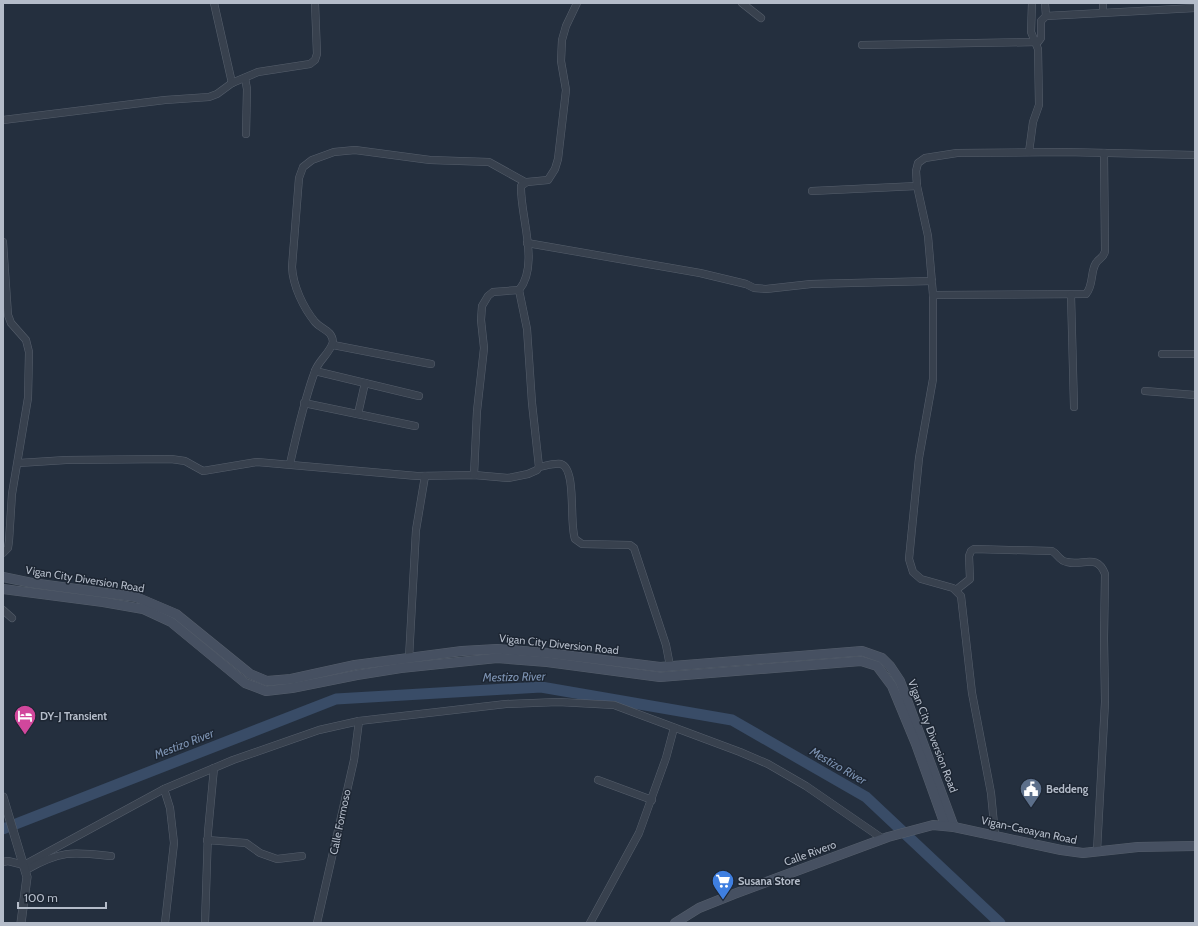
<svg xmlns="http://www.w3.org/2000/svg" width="1198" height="926" font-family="Cabin,sans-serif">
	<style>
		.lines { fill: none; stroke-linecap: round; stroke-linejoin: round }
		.river { stroke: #394c67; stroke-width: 11 }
		.minor-casing { stroke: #565f6c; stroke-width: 8 }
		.tertiary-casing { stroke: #565f6c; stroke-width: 9 }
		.secondary-casing { stroke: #565f6c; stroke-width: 10 }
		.minor { stroke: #38414e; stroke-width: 7 }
		.tertiary { stroke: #38414e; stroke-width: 8 }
		.secondary { stroke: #465061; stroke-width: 9 }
		.labels { text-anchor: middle; stroke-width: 3; stroke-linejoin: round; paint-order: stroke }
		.street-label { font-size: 11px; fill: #b4bcc9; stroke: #1d2633 }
		.poi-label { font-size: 11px; font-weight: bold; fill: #b4bcc9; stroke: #1d2633; text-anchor: start }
		.water-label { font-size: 12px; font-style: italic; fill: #7c92b1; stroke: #1d2633 }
	</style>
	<rect width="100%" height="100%" fill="#242f3e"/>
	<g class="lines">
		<path class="river" d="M 3,829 L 336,699 L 541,687 L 732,720 L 866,797 L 1000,923"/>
		<g class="minor-casing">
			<g id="minor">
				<path d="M 214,3 L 232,83"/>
				<path d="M 742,3 L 761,18"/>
				<path d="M 1045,3 L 1046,16"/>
				<path d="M 1103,3 L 1103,12"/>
				<path d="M 862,45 L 1038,42 L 1041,38 L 1041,21 L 1046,16 L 1195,8"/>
				<path d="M 245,78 L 247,89 L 246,134"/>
				<path d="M 3,120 L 165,100 L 209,97 L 217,94 L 232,83 L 258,72 L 310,64 L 315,60 L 317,54 L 315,3"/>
				<path d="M 1029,152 L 1033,122 L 1039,105 L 1038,49 L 1031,32 L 1032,3"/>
				<path d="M 812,191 L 917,186"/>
				<path d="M 3,242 L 8,315 L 11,323 L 26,340 L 29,352 L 28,398 L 12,494 L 9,541 L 8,548 L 3,553"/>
				<path d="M 527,243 L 700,273 L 746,284 L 754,288 L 766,289 L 811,284 L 932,281"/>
				<path d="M 519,290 L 527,329 L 532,403 L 539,467"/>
				<path d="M 933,295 L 1086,294 C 1094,285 1090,272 1096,263 C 1099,258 1104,258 1105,251 L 1104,153"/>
				<path d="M 1071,295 L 1074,407"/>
				<path d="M 333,345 L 431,364"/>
				<path d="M 1162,354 L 1195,354"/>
				<path d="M 315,371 L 419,396"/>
				<path d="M 1145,391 L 1195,395"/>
				<path d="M 304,403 L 415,426"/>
				<path d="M 358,414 L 365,383"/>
				<path d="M 19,463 L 66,460 L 171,459 L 185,461 L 203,471 L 257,462 L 417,476 L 474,475 L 508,478 L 528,474 L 537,470 L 539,467 C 545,466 554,463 561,464 C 577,469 569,524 575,539 L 582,544 L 630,545 L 634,548 L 666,645 L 670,666"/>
				<path d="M 290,464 C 297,432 304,401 315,371 C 319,360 330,353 333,342 C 332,330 322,330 315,322 C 303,307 293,286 292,267 L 299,178 L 303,167 L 312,160 L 334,152 L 355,150 L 430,160 L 489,162 L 525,182"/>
				<path d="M 474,475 L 477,411 L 484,348 L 481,320 L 482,306 L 488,296 L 493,292 L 519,290 C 540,265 520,216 521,186 L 527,182 L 548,180 L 555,169 L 558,159 L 566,90 L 561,61 L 562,40 L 566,26 L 577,3"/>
				<path d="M 956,590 L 970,579 L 969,556 L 971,551 L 974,549 L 1052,551 C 1058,554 1059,561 1067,562 C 1084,566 1097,553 1105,574 L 1104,638 L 1105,702 L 1097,851"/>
				<path d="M 3,610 L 12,618"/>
				<path d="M 409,658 L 416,530 L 425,476"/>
				<path d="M 598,780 L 652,800"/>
				<path d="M 164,789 L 170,808 L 174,843 L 165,923"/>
				<path d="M 995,835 L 991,793 L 972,693 L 961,596 L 953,588 L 921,579 L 913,572 L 909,559 L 919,458 L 933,379 L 933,295 L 928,236 L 917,186 L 916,171 L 918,163 L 925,158 L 957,153 L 1065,152 L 1195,155"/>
				<path d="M 207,840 L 246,843 L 260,853 L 277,859 L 302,856"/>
				<path d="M 3,862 L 8,861 L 24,865 L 164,789 L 233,760 L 319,730 L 359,721 L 506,704 L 558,702 L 614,705 L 740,752 L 768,764 L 806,786 L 883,839"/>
				<path d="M 26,870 C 61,850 73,852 111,856"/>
				<path d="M 205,923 L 208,832 L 214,768"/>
				<path d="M 317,923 L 354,760 L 359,721"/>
				<path d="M 590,923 L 639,833 L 666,758 L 674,728"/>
			</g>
		</g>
		<g class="tertiary-casing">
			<path id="tertiary" d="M 3,797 L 27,877 L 21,923"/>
		</g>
		<g class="secondary-casing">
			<g id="secondary">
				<path d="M 3,577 L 32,583 L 136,597 L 176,614 L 250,674 L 267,681 L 291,679 L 355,665 L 462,651 L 497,649 L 548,653 L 660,667 L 862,651 L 882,658 L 890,666 L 900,681 L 954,827"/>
				<path d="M 3,589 L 103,602 L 143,609 L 171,622 L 245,683 L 266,691 L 292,688 L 357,675 L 401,668 L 497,658 L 547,662 L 660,677 L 861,661 L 877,666 L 892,686 L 916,744 L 945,825"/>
				<path d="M 675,923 L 699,908 L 734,894 L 888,837 L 933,825 L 954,827 L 1061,850 L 1083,853 L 1138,847 L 1195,846"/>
			</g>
		</g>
		<use href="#minor" class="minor"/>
		<use href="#tertiary" class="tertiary"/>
		<use href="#secondary" class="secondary"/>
	</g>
	<defs>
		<g id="hotel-pin" transform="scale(1.15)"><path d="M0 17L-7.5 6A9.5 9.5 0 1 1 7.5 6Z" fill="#d1479c" stroke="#1d2633"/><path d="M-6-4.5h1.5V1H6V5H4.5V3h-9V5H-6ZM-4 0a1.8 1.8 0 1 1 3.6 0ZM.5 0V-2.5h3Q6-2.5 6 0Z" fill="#fff"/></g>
		<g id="civic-pin" transform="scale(1.15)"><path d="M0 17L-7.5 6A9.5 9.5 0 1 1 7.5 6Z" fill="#5c6f8a" stroke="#1d2633"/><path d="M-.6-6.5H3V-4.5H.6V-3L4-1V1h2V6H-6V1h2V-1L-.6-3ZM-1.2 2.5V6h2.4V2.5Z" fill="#fff"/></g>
		<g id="supermarket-pin" transform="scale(1.15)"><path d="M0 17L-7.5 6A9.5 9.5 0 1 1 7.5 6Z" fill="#3f7fe0" stroke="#1d2633"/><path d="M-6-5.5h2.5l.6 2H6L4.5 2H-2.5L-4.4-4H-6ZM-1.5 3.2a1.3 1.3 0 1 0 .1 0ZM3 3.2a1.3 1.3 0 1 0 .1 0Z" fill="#fff"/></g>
	</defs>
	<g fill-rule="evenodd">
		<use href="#hotel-pin" x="25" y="716"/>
		<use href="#civic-pin" x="1031" y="789"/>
		<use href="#supermarket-pin" x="723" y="881"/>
	</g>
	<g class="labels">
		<g class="street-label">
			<text transform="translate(85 579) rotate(9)" y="4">Vigan City Diversion Road</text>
			<text transform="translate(559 644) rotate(6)" y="4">Vigan City Diversion Road</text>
			<text transform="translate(933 736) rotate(69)" y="4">Vigan City Diversion Road</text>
			<text transform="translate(340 822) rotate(-78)" y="4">Calle Formoso</text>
			<text transform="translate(1029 830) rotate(12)" y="4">Vigan-Caoayan Road</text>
			<text transform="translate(810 853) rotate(-20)" y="4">Calle Rivero</text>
		</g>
		<g class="poi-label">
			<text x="40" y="720">DY-J Transient</text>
			<text x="1046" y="793">Beddeng</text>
			<text x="738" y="885">Susana Store</text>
		</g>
		<g class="water-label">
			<text transform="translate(514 677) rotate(-1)" y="4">Mestizo River</text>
			<text transform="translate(184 744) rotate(-21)" y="4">Mestizo River</text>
			<text transform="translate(838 766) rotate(30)" y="4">Mestizo River</text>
		</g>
	</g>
	<rect width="1198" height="926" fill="none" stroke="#b4bcc9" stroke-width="8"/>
	<path d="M18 902v6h88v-6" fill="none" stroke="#b4bcc9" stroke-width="2"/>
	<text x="24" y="902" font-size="12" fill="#b4bcc9" stroke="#1d2633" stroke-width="3" paint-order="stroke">100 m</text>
</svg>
